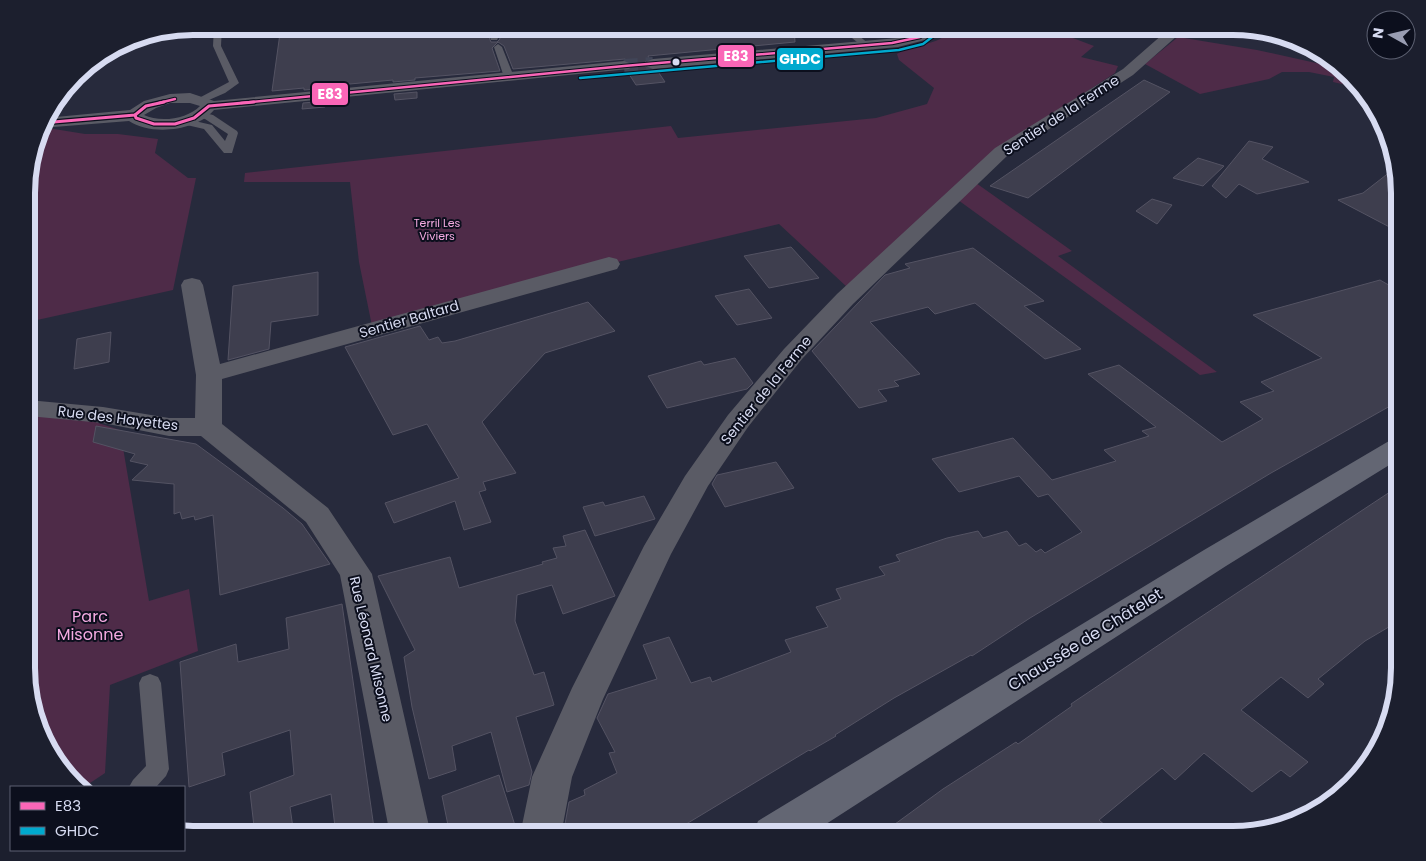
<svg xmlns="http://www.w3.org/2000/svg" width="1426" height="861" font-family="Poppins,sans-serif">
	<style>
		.green { fill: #4e2b48 }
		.building { fill: #3e3e4e; stroke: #545363 }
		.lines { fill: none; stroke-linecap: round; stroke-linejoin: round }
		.street-tunnel { stroke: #414557; stroke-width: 14; stroke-dasharray: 14 8; stroke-linecap: butt }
		.lane { fill: #5a5b65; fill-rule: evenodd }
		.street { fill: #5a5b65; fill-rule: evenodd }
		.primary { fill: #636673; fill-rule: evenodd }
		.bus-1-far1-casing { stroke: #0c0f1d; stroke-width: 4.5 }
		.bus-1-casing { stroke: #0c0f1d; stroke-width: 5.5 }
		.bus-2-casing { stroke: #0c0f1d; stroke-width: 4.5 }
		.bus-1-far1 { stroke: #fa66b7; stroke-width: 2.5 }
		.bus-1 { stroke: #fa66b7; stroke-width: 3 }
		.bus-2 { stroke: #00a9ce; stroke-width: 2.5 }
		.bus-dot { fill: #d7dbf1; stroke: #0c0f1d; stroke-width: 2 }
		.labels { text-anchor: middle; stroke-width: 4; stroke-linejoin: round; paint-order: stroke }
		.far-park-label { font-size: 11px; fill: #f4aae1; stroke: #0c0f1d }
		.street-label { font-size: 14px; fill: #d7dbf1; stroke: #0c0f1d }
		.near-park-label { font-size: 16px; fill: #f4aae1; stroke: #0c0f1d }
		.near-street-label { font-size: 16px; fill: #d7dbf1; stroke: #0c0f1d }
		.rim { fill: none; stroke: #d7dbf1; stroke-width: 6 }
		.line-badge { stroke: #0c0f1d; stroke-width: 2 }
		.badge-label { font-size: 14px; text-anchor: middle; font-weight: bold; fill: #fff }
	</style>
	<rect width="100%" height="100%" fill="#272a3c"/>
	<g class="green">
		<path d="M 954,26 L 1041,26 L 1094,46 L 1081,57 L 1118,66 L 1115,73 L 990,155 L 847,287 L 779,224 L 609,264 L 372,326 L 359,262 L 350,182 L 244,182 L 245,173 L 671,126 L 678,138 L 876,118 L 927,104 L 934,88 L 899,60 L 897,54 C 915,42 942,47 954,26 Z"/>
		<path d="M 1178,37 L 1257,50 L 1334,67 L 1355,87 L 1333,82 L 1334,77 L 1309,72 L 1282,72 L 1269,79 L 1200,94 L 1145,64 Z"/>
		<path d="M 48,128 L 85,134 L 118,134 L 158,139 L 155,153 L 188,178 L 196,178 L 173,290 L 28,322 L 28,172 L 41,129 Z"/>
		<path d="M 976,183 L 1072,251 L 1058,256 L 1217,372 L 1200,375 L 958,200 Z"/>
		<path d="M 28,412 L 89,420 L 120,430 L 149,601 L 189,589 L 198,651 L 110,685 L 105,773 L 84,787 L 54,760 L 28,689 Z"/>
	</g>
	<g class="building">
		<path d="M 281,26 L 484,26 L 491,42 L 497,42 L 500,39 L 496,26 L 794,26 L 795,42 L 648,56 L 649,58 L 644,63 L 644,65 L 652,71 L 657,70 L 665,82 L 636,85 L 627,71 L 633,67 L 633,65 L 625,59 L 513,69 L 504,46 L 498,42 L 492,48 L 500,71 L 415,78 L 415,80 L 393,82 L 393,80 L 328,86 L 328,88 L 304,90 L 304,88 L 272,91 Z"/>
		<path d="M 1144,80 L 1170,92 L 1028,198 L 990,186 Z"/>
		<path d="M 417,92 L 417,98 L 395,100 L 394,94 Z"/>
		<path d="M 326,101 L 325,107 L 302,109 L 303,103 Z"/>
		<path d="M 1249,141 L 1273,147 L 1262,159 L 1309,182 L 1257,194 L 1239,184 L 1226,198 L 1212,186 Z"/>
		<path d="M 1198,158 L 1224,166 L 1203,186 L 1173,178 Z"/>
		<path d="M 1395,168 L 1399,182 L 1399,232 L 1338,200 L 1363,193 Z"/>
		<path d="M 1152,199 L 1172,205 L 1157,224 L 1136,211 Z"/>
		<path d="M 791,247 L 819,278 L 769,288 L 744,256 Z"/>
		<path d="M 973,248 L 1044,301 L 1024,306 L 1081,349 L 1045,359 L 975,303 L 935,314 L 928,307 L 870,322 L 920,374 L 894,381 L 899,386 L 878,390 L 887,401 L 859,408 L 812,351 L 885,275 L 910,268 L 905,264 Z"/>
		<path d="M 318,272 L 318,315 L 271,322 L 269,349 L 228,360 L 233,286 Z"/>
		<path d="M 1380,280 L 1399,291 L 1399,343 L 1389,351 L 1399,357 L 1388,362 L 1399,367 L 1399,401 L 1271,473 L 1030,618 L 972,656 L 971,655 L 894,698 L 835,735 L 836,736 L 810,751 L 809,750 L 668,835 L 563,835 L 569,802 L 585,795 L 584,790 L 617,773 L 609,753 L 615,752 L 597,718 L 608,694 L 657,679 L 643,645 L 669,637 L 691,683 L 710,677 L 712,682 L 791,652 L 785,640 L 828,627 L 816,607 L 841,599 L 836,589 L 885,575 L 879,567 L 900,561 L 896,555 L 947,538 L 978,531 L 983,538 L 1007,531 L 1019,546 L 1026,543 L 1036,552 L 1041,549 L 1045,553 L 1082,532 L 1048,494 L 1038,497 L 1019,476 L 959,492 L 932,459 L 1013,438 L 1052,480 L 1116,461 L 1104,450 L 1149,436 L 1142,431 L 1156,427 L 1088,374 L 1119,365 L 1222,442 L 1263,419 L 1240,402 L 1274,391 L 1261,382 L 1322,358 L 1253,315 Z"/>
		<path d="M 749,289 L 772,318 L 737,325 L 715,296 Z"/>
		<path d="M 588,302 L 615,331 L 545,353 L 482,422 L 516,473 L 483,482 L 486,490 L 479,492 L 491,522 L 464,530 L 455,501 L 394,523 L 385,503 L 459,478 L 427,424 L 393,435 L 345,347 L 420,326 L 429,340 L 438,337 L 442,343 L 455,341 Z"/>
		<path d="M 111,332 L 109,362 L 74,369 L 77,339 Z"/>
		<path d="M 735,358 L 753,383 L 747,389 L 667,408 L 648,376 L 701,361 L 704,365 Z"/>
		<path d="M 96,426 L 196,444 L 283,508 L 302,524 L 330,564 L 220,595 L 213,515 L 195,520 L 194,516 L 182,519 L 180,512 L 174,514 L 174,484 L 132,480 L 148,465 L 130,461 L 135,454 L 93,442 Z"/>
		<path d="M 776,462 L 794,488 L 725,507 L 712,484 L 717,475 Z"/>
		<path d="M 1399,486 L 1399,621 L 1365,641 L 1318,679 L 1324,684 L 1308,698 L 1281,677 L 1241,710 L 1308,762 L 1290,777 L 1281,770 L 1252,792 L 1204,753 L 1175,780 L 1162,768 L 1099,820 L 1115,834 L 880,835 L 943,789 L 1016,742 L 1018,744 L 1072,706 L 1071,704 L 1184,628 Z"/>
		<path d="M 644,496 L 655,519 L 595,536 L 583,507 L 603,502 L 605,506 Z"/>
		<path d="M 585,530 L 615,596 L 563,614 L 552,585 L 517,595 L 515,621 L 534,675 L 544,672 L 554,705 L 516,717 L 532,772 L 529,785 L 507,792 L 491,732 L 452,746 L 456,770 L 429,779 L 412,707 L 404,657 L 415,650 L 378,576 L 450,557 L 459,588 L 543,564 L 542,562 L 557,558 L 553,548 L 566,546 L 563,536 Z"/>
		<path d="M 342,604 L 375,835 L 336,835 L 331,794 L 290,807 L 294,835 L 255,835 L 250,792 L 294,775 L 290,730 L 222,753 L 225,775 L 189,787 L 180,662 L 236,644 L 238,662 L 289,649 L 286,618 Z"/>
		<path d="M 499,775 L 518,835 L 450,835 L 442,796 Z"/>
	</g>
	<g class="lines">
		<path class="street-tunnel" d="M 624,66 L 653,64"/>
		<g class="lane">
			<path d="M 214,26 L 222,26 L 221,46 L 239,83 L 225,93 L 202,103 L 197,100 L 199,98 L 229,82 L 213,46 Z"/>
			<path d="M 486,26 L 494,26 L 498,38 L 497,40 L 491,40 Z"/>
			<path d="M 837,26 L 847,26 L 869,44 L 862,46 Z"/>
			<path d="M 498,44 L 502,47 L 514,77 L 512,79 L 509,80 L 504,77 L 494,47 Z"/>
			<path d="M 201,112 L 213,115 L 237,131 L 238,133 L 232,153 L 224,153 L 204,129 L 178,123 L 177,121 L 182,118 L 212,125 L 225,141 L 228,134 L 205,119 L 197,117 L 197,113 Z"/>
			<path d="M 150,674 L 158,677 L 161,683 L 169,769 L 166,776 L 156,787 L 129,787 L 133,780 L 146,766 L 139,683 L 142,677 Z"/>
		</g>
		<g class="street">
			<path d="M 927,26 L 942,26 L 925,40 L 898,47 L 653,69 L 648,67 L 645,64 L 648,61 L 653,59 L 898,38 L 915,34 Z"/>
			<path d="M 1158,26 L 1172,26 L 1178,35 L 1133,75 L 1007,156 L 853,304 L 802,359 L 748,427 L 708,486 L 671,554 L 603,699 L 572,777 L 561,835 L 520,835 L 532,777 L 572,688 L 644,546 L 685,476 L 728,415 L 784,349 L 837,294 L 995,148 L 1123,69 L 1163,34 Z"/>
			<path d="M 624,61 L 629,63 L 632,66 L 629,69 L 214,110 C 197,131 151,136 129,121 L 41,128 L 45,118 L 130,110 L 144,101 L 170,94 L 190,93 L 214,101 ZM 170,103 L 190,103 L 200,106 C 188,119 160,123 144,115 L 156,108 Z"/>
			<path d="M 609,257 L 617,259 L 620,264 L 617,269 L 222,379 L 222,424 L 328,508 L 372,574 L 431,835 L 390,835 L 340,575 L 306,522 L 201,436 L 169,436 L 103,423 L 28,416 L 28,400 L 103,407 L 169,418 L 195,418 L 196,375 L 181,285 L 184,280 L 192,278 L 200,280 L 203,285 L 220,364 Z"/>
		</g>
		<path class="primary" d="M 1399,438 L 1399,459 L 1226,566 L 809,835 L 753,835 L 758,821 L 1204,550 L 1389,441 Z"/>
		<g class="bus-1-far1-casing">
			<g id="bus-1-far1">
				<path d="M 159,103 L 175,99"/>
				<path d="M 241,103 L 624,66 L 892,43 L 920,37 L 935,26"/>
			</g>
		</g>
		<g class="bus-1-casing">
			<g id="bus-1">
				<path d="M 135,115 L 136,118 L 154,124 L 175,124 L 194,118 L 209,106 L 254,102"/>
				<path d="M 42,123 L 135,115 L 146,106 L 164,102"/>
			</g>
		</g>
		<g class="bus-2-casing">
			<path id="bus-2" d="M 580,78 L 899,50 L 923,44 L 940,31"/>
		</g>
		<use href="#bus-1-far1" class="bus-1-far1"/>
		<use href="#bus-1" class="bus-1"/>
		<use href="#bus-2" class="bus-2"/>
	</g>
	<circle class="bus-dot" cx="676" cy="62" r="4.5"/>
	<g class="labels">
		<g class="far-park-label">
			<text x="437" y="227">Terril Les<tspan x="437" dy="13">Viviers</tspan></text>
		</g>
		<g class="street-label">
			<text transform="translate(1061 115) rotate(-33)" y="5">Sentier de la Ferme</text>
			<text transform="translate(409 319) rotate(-16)" y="5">Sentier Baltard</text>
			<text transform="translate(766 390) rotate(-51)" y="5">Sentier de la Ferme</text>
			<text transform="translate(118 418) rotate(7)" y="5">Rue des Hayettes</text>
			<text transform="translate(371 649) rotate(77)" y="5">Rue Léonard Misonne</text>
		</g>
		<g class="near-park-label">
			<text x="90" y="622">Parc<tspan x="90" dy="18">Misonne</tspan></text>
		</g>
		<g class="near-street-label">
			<text transform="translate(1085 639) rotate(-32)" y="6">Chaussée de Châtelet</text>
		</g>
	</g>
	<path d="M0 0H1426V861H0ZM193 35H1233A158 158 0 0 1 1391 193V668A158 158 0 0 1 1233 826H193A158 158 0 0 1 35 668V193A158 158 0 0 1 193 35Z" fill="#1c1f2e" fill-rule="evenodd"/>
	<path class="rim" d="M193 35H1233A158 158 0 0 1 1391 193V668A158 158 0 0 1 1233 826H193A158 158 0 0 1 35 668V193A158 158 0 0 1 193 35Z"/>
	<g class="line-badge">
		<rect x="717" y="44" width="38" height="24" rx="5" fill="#fa66b7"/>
		<rect x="776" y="47" width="48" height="24" rx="5" fill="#00a9ce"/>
		<rect x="311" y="82" width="38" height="24" rx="5" fill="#fa66b7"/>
	</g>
	<g class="badge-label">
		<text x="736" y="61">E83</text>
		<text x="800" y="64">GHDC</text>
		<text x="330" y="99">E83</text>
	</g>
	<rect x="10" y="786" width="175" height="65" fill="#0c0f1d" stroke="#5d6172"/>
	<rect x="20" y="802" width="25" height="8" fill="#fa66b7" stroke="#5d6172"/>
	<text x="55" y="811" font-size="15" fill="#d7dbf1">E83</text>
	<rect x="20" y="827" width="25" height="8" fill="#00a9ce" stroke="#5d6172"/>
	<text x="55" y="836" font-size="15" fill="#d7dbf1">GHDC</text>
	<g transform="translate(1391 35) rotate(278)"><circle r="24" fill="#0c0f1d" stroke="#5d6172"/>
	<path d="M0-4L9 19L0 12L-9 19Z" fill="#999db2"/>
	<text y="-8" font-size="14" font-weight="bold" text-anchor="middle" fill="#d7dbf1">N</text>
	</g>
</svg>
